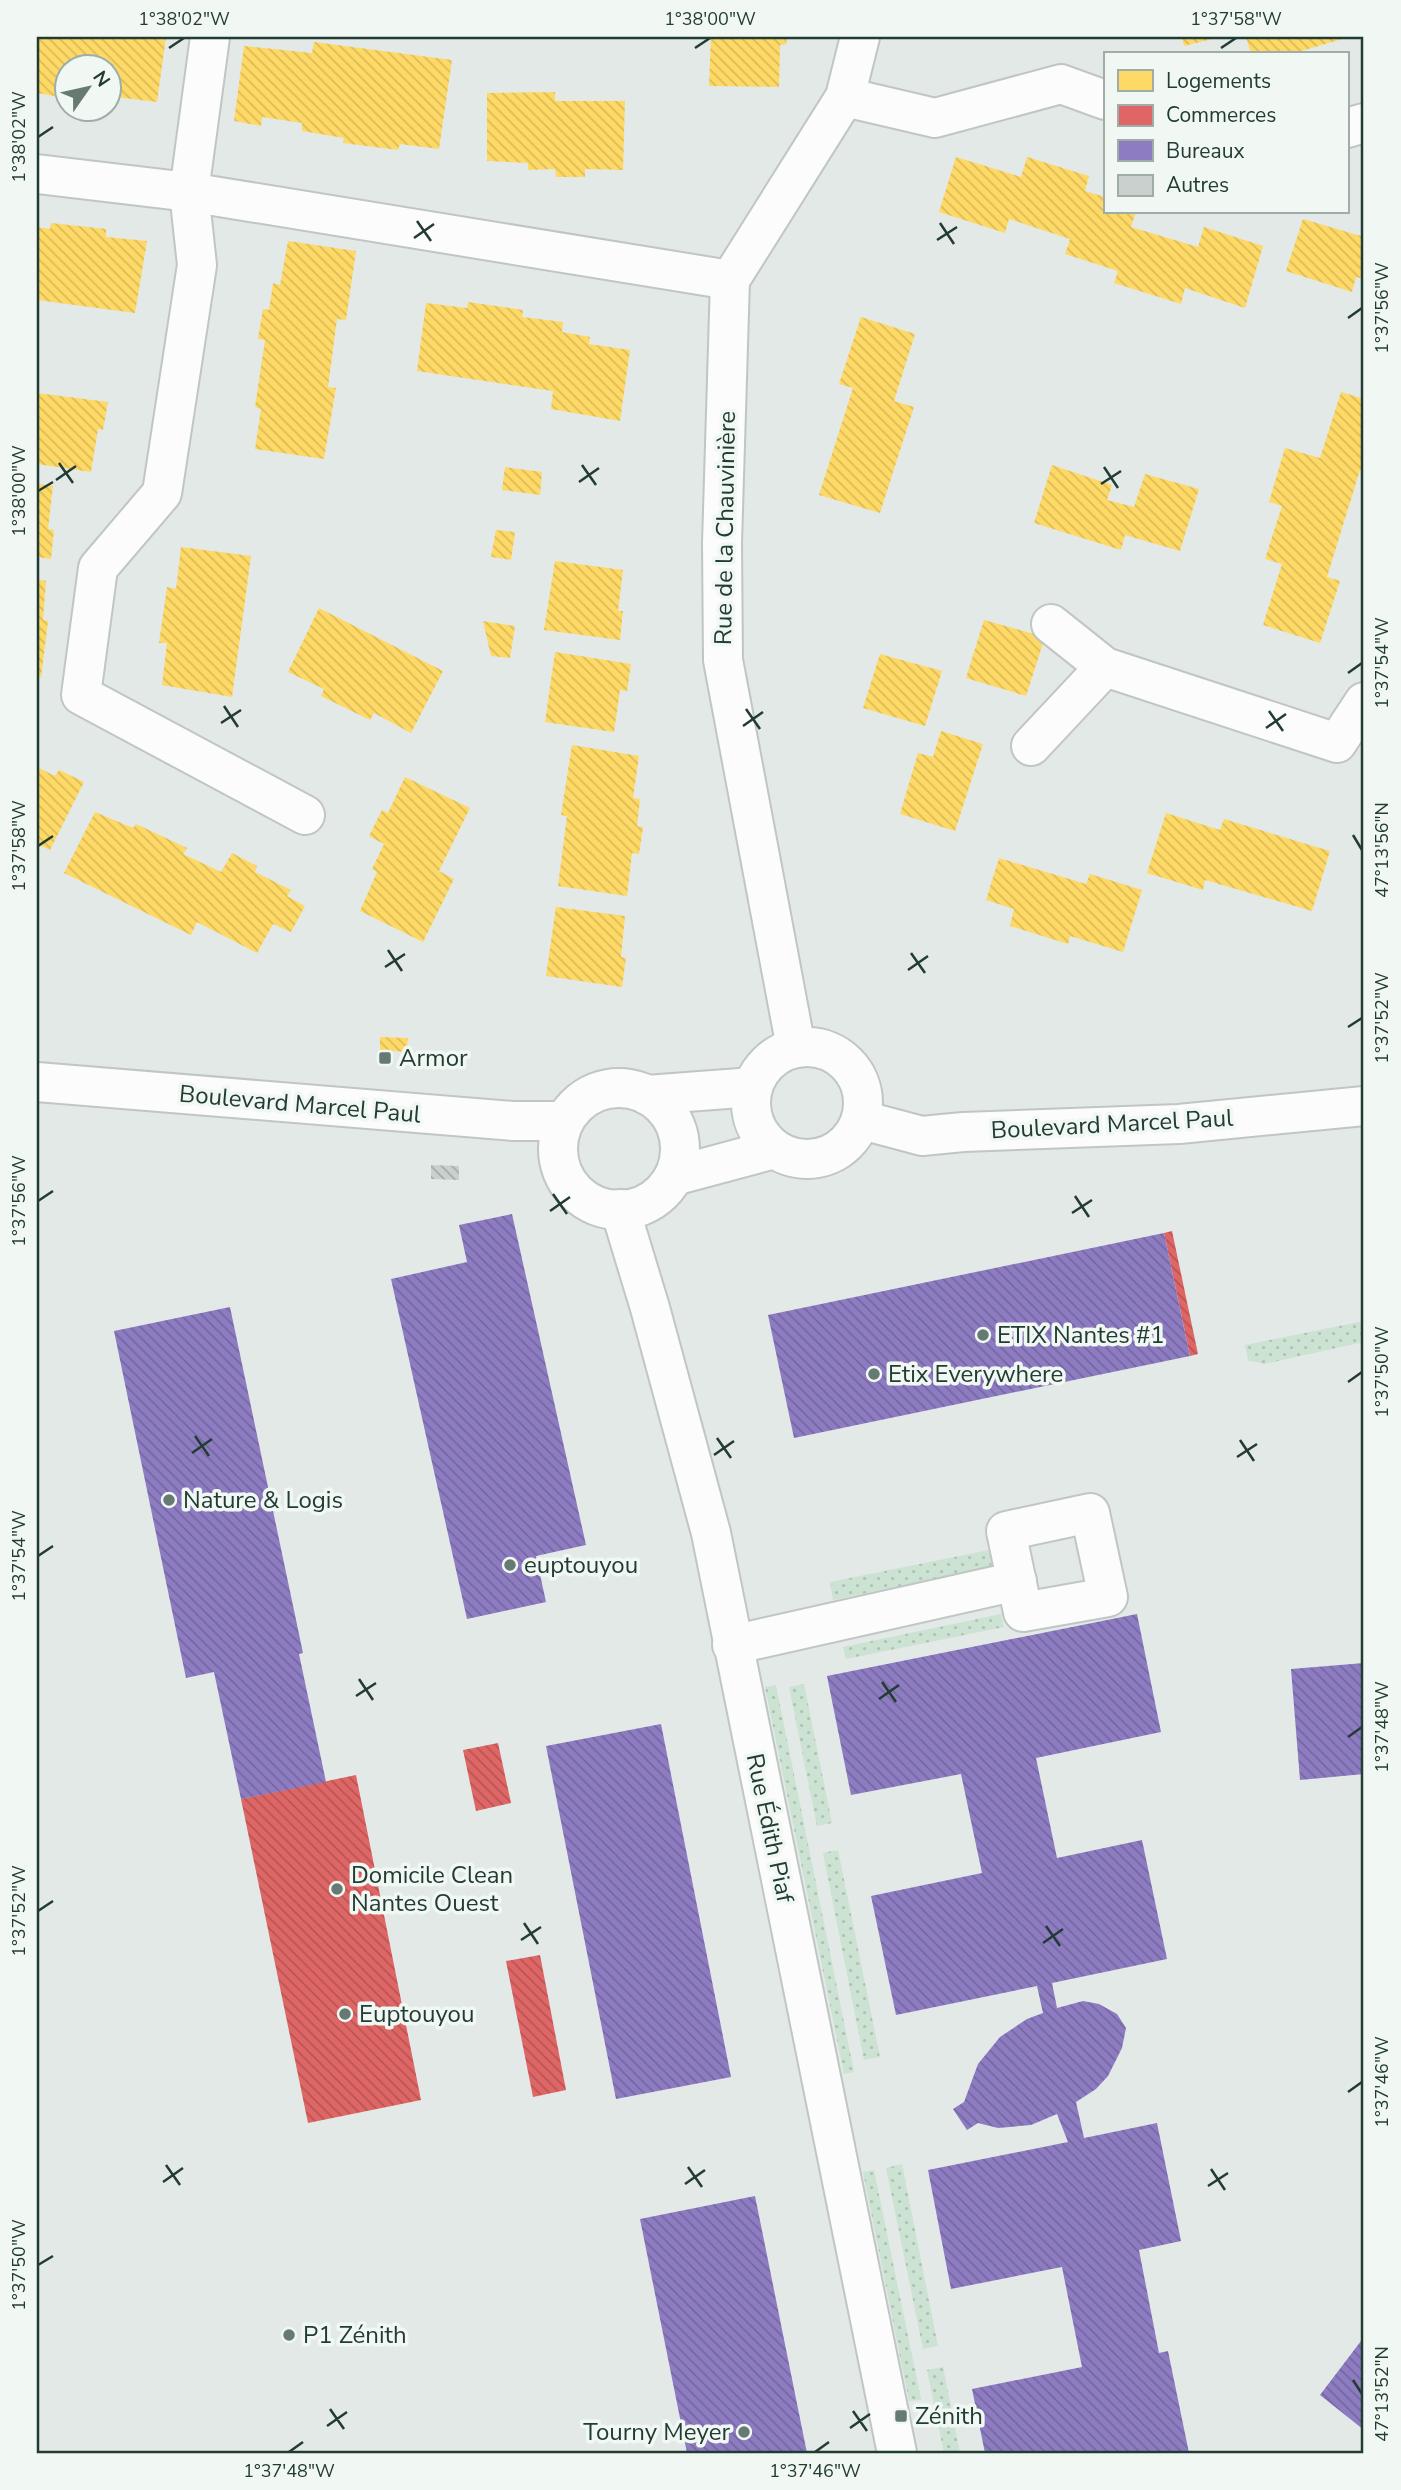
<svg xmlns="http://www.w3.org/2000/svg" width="1401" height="2490" font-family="'Nunito Sans',sans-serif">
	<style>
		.grass { fill: url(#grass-dots) }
		.homes { fill: url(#homes-back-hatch) }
		.shops { fill: url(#shops-back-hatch) }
		.offices { fill: url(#offices-back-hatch) }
		.building { fill: url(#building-back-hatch) }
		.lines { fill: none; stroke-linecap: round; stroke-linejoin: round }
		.minor-casing { stroke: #c0c6c3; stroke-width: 42 }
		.minor { stroke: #fbfcfb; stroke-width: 38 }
		.ticks { fill: none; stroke: #223c34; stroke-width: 2.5 }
		.poi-dot { fill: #667972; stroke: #f1f8f4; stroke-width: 2.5 }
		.labels { text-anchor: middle; stroke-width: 7; stroke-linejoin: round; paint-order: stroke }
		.street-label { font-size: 24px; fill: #223c34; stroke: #f1f8f4 }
		.poi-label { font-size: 24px; fill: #223c34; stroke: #f1f8f4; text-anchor: start }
		.neatline { fill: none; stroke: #223c34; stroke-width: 2.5 }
		.ticks-label { font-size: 18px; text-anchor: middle; fill: #223c34 }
	</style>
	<defs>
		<pattern id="grass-dots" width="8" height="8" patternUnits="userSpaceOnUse" patternTransform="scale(1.75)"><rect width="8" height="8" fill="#cce2d2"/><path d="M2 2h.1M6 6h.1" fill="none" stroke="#afc3b5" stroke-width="1.8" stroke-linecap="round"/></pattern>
		<pattern id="homes-back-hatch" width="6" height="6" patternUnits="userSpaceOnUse" patternTransform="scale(1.75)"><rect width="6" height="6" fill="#ffd966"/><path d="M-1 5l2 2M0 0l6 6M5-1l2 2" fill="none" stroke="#dabb59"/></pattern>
		<pattern id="shops-back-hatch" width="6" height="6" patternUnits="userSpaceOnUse" patternTransform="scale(1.75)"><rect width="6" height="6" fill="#e06666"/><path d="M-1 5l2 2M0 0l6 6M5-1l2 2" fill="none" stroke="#b55555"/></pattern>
		<pattern id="offices-back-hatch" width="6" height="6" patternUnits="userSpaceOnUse" patternTransform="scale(1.75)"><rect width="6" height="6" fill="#8e7cc3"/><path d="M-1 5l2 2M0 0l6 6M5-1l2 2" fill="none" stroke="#74679f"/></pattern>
		<pattern id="building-back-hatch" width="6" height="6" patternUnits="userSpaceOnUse" patternTransform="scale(1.75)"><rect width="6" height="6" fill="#cad0cd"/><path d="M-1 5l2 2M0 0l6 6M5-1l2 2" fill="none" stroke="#a4aaa7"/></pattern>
	</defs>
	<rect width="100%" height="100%" fill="#e3e9e6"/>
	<g class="grass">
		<path d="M 1364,1321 L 1364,1342 L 1264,1364 L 1248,1360 L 1245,1345 Z"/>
		<path d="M 989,1550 L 992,1567 L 833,1600 L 830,1582 Z"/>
		<path d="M 1001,1614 L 1004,1627 L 846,1659 L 843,1647 Z"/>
		<path d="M 804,1684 L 832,1823 L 817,1826 L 789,1687 Z"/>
		<path d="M 776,1685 L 854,2072 L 844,2074 L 765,1687 Z"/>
		<path d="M 838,1850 L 880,2057 L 864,2060 L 823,1853 Z"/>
		<path d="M 902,2164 L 938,2346 L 923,2349 L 886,2168 Z"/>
		<path d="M 874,2170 L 921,2399 L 921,2400 L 909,2401 L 863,2172 Z"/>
		<path d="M 943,2367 L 960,2453 L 944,2453 L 927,2370 Z"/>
	</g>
	<g class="homes">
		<path d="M 37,37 L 166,37 L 157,102 L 115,97 L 114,103 L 108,103 L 108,66 L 66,66 L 66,105 L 59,105 L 60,97 L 37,93 Z"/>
		<path d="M 711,37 L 787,37 L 786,44 L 780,45 L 779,87 L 709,86 Z"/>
		<path d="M 1182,37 L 1216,37 L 1216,38 L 1184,46 Z"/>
		<path d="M 1246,37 L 1349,37 L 1291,54 L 1251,54 Z"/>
		<path d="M 314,42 L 452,60 L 439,149 L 400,144 L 398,150 L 343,143 L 344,138 L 302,131 L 302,123 L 262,117 L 261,126 L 234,121 L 244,46 L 312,53 Z"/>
		<path d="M 555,92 L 555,101 L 625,101 L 623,170 L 585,169 L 585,177 L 556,177 L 555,169 L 528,170 L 528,163 L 487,161 L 487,93 Z"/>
		<path d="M 956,157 L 1021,177 L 1027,157 L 1089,176 L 1085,191 L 1105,197 L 1105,212 L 1136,212 L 1131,227 L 1198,247 L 1204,227 L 1263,246 L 1245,308 L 1185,288 L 1181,304 L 1114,283 L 1118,271 L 1065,254 L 1070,239 L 1009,219 L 1005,233 L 939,212 Z"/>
		<path d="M 1303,219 L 1364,237 L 1364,279 L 1356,277 L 1352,292 L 1286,271 Z"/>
		<path d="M 51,223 L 106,229 L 106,237 L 147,241 L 135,313 L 37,300 L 37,227 L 50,229 Z"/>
		<path d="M 288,241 L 356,251 L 346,320 L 337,319 L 328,387 L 336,388 L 324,459 L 255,449 L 261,409 L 255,407 L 265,340 L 258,339 L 263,309 L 269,310 L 273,283 L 280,285 Z"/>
		<path d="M 468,302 L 523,310 L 522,317 L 563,322 L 562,332 L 590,337 L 589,344 L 630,350 L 620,421 L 551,409 L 553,391 L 417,371 L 426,303 L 467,308 Z"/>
		<path d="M 861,317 L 915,334 L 894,401 L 914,407 L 880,513 L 819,495 L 853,388 L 839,384 Z"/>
		<path d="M 1341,392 L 1364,399 L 1364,471 L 1360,470 L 1327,577 L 1340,581 L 1320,643 L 1263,625 L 1282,564 L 1265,559 L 1282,506 L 1269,502 L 1285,448 L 1320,458 Z"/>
		<path d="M 37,393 L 108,402 L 103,430 L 98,429 L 91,472 L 37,464 Z"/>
		<path d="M 1052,465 L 1112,485 L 1107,500 L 1134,507 L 1145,474 L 1199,489 L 1180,551 L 1125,535 L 1121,550 L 1034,523 Z"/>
		<path d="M 505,467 L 542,472 L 540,495 L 502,490 Z"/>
		<path d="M 37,484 L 53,486 L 48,529 L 54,530 L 51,559 L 37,557 Z"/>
		<path d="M 496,530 L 515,532 L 511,560 L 491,557 Z"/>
		<path d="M 181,547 L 251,556 L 232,697 L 162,685 L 167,643 L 159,643 L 167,587 L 176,589 Z"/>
		<path d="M 555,561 L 623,570 L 618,611 L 623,611 L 620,640 L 544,630 Z"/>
		<path d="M 37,579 L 46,581 L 43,620 L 48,621 L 41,678 L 37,676 Z"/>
		<path d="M 319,608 L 443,671 L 411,733 L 374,713 L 370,720 L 321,696 L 324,689 L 288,672 Z"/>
		<path d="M 984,620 L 1045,637 L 1026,696 L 966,678 Z"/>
		<path d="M 483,621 L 515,626 L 510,658 L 491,656 Z"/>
		<path d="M 555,652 L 631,664 L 627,691 L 620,690 L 614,732 L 545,722 Z"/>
		<path d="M 880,654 L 942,671 L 925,726 L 863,708 Z"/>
		<path d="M 941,731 L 983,744 L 955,831 L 900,814 L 918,753 L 933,757 Z"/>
		<path d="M 572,745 L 639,756 L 633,798 L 640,799 L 637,826 L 643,827 L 639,854 L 632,853 L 627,896 L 558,886 L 567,816 L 561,815 Z"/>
		<path d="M 37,767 L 55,776 L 59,770 L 84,782 L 50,850 L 37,844 Z"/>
		<path d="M 405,777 L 470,808 L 439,871 L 454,879 L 423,942 L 360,911 L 377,872 L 372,869 L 384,844 L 369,836 L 382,810 L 388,813 Z"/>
		<path d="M 95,812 L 133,828 L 136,824 L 187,848 L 183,854 L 221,872 L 232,853 L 257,866 L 255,872 L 291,890 L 287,896 L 305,906 L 291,932 L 273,924 L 257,953 L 197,922 L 191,935 L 64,873 Z"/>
		<path d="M 1166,813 L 1220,830 L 1224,819 L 1330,851 L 1312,911 L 1205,880 L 1203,890 L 1147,873 Z"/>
		<path d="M 999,858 L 1086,884 L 1090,874 L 1142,890 L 1123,952 L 1070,936 L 1068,944 L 1010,926 L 1014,909 L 986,900 Z"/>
		<path d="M 556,907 L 625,916 L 621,957 L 626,958 L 622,987 L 546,976 Z"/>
		<path d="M 380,1037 L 408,1038 L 407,1052 L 380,1050 Z"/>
	</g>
	<g class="shops">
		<path d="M 1172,1231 L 1198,1354 L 1190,1356 L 1164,1233 Z"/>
		<path d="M 498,1743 L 511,1803 L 476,1811 L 463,1750 Z"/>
		<path d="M 356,1775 L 421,2100 L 308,2123 L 241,1799 Z"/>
		<path d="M 540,1955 L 566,2090 L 533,2097 L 506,1961 Z"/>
	</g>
	<g class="offices">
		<path d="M 512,1214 L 586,1545 L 536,1556 L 546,1602 L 467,1619 L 391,1279 L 467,1262 L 459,1225 Z"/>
		<path d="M 1164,1233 L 1190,1356 L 794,1438 L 768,1315 Z"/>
		<path d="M 230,1307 L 303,1653 L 299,1654 L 326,1782 L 241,1799 L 214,1672 L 186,1678 L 114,1331 Z"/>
		<path d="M 1137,1614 L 1161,1732 L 1036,1758 L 1057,1858 L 1142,1840 L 1167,1959 L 1052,1983 L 1057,2008 L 1083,2001 L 1099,2004 L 1117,2014 L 1126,2028 L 1122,2048 L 1108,2076 L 1096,2089 L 1076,2102 L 1084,2138 L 1157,2123 L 1181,2241 L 1139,2250 L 1159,2353 L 1168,2351 L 1189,2453 L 985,2453 L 972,2389 L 1082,2367 L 1062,2267 L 951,2289 L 928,2170 L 1068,2142 L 1057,2114 L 1031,2125 L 998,2128 L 978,2123 L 967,2130 L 953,2109 L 964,2102 L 978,2064 L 1000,2037 L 1027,2019 L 1043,2013 L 1037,1986 L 896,2015 L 871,1896 L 982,1873 L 961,1774 L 851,1795 L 827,1676 Z"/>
		<path d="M 1364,1663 L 1364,1774 L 1300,1780 L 1291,1669 Z"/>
		<path d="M 661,1724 L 731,2077 L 616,2099 L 546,1746 Z"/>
		<path d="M 755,2196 L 807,2453 L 687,2453 L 640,2219 Z"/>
		<path d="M 1364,2337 L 1364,2430 L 1320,2395 Z"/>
	</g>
	<path class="building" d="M 431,1165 L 459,1166 L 459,1180 L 431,1179 Z"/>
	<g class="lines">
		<g class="minor-casing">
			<g id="minor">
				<path d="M 210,37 L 189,192 L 197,265 L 162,493 L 98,568 L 81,695 L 305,815"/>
				<path d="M 845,97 L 935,118 L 1061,84 L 1105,100"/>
				<path d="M 1347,128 L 1364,123"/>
				<path d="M 37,174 L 189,192 L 730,280"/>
				<path d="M 1051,624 L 1105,667 L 1337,743 L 1364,702"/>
				<path d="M 1031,746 L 1105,667"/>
				<circle cx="807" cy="1103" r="56"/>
				<path d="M 796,1048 L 723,660 L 722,543 L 730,280 L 845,97 L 860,37"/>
				<path d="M 37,1082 L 513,1121 L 564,1121"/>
				<circle cx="619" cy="1149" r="61"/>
				<path d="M 647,1095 L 753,1087"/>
				<path d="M 862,1120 L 922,1136 L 963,1132 L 1179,1124 L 1364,1106"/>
				<path d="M 674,1176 L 774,1149"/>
				<path d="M 620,1209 L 650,1308 L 711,1533 L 897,2453"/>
				<path d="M 1090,1513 L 1108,1597 L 1023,1612 L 1006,1531 Z"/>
				<path d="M 732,1645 L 1017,1581"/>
			</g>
		</g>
		<use href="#minor" class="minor"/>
	</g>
	<path class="ticks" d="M 169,48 L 184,38M 695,48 L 710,38M 1221,48 L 1236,38M 38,137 L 53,127M 417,221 L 431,241M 940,223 L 954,244M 414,238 L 434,224M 937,240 L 957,227M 1348,318 L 1362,308M 59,463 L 73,483M 582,465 L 596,485M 1104,467 L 1118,488M 56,480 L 76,466M 579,482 L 599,468M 1101,484 L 1121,471M 38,491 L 53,482M 1348,673 L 1362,663M 224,706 L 238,727M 746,709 L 760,729M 1269,711 L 1283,731M 221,723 L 241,710M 743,726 L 763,712M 1266,728 L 1286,714M 1353,835 L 1362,850M 38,846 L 53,836M 388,950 L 402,971M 911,953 L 925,973M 385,967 L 405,954M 908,970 L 928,956M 1348,1027 L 1362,1018M 553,1194 L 567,1214M 1075,1196 L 1089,1217M 38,1201 L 53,1191M 550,1211 L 570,1197M 1072,1213 L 1092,1200M 1348,1382 L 1362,1372M 195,1436 L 209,1456M 717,1438 L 731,1458M 1240,1440 L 1254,1461M 192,1453 L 212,1439M 714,1455 L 734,1441M 1237,1457 L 1257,1444M 38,1556 L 53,1546M 359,1679 L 373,1700M 882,1682 L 896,1702M 356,1696 L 376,1683M 879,1699 L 899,1685M 1348,1737 L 1362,1727M 38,1911 L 53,1901M 524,1923 L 538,1944M 1046,1926 L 1060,1946M 521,1940 L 541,1927M 1043,1943 L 1063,1929M 1348,2092 L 1362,2082M 166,2165 L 180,2185M 688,2167 L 702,2187M 1211,2169 L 1225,2190M 163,2182 L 183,2168M 685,2184 L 705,2170M 1208,2186 L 1228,2173M 38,2265 L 53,2256M 1353,2380 L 1362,2394M 330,2409 L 344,2429M 853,2411 L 867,2431M 327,2426 L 347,2412M 850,2428 L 870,2414M 289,2452 L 303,2442M 815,2452 L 829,2442"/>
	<g class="poi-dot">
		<rect x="378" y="1051" width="14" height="14" rx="3.5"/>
		<circle cx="983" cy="1335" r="7"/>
		<circle cx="874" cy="1374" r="7"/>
		<circle cx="169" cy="1500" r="7"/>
		<circle cx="510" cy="1565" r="7"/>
		<circle cx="337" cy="1889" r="7"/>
		<circle cx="345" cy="2014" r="7"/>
		<circle cx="289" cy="2335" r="7"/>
		<rect x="894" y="2409" width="14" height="14" rx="3.5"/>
		<circle cx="744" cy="2432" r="7"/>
	</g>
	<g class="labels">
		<g class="street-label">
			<text transform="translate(725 528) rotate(-89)" y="8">Rue de la Chauvinière</text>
			<text transform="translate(300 1104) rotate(5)" y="8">Boulevard Marcel Paul</text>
			<text transform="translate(1112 1124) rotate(-3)" y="8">Boulevard Marcel Paul</text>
			<text transform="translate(770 1828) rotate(78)" y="8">Rue Édith Piaf</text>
		</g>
		<g class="poi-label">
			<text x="399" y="1066">Armor</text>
			<text x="997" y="1343">ETIX Nantes #1</text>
			<text x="888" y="1382">Etix Everywhere</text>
			<text x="183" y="1508">Nature &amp; Logis</text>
			<text x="524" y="1573">euptouyou</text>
			<text x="351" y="1883">Domicile Clean<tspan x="351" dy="28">Nantes Ouest</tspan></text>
			<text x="359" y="2022">Euptouyou</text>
			<text x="303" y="2343">P1 Zénith</text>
			<text x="915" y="2424">Zénith</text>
			<text x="730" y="2440" text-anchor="end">Tourny Meyer</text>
		</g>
	</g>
	<rect width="1401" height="2490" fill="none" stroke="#f1f8f4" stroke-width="77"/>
	<rect x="1104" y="52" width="245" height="161" fill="#f1f8f4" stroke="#9eada7" stroke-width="2"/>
	<rect x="1118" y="70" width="35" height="21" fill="#ffd966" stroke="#9eada7" stroke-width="2"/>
	<text x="1166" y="88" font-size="21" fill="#223c34">Logements</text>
	<rect x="1118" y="105" width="35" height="21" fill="#e06666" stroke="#9eada7" stroke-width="2"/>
	<text x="1166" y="122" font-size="21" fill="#223c34">Commerces</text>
	<rect x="1118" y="140" width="35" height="21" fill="#8e7cc3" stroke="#9eada7" stroke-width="2"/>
	<text x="1166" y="158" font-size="21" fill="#223c34">Bureaux</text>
	<rect x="1118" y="175" width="35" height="21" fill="#cad0cd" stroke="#9eada7" stroke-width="2"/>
	<text x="1166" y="192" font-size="21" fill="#223c34">Autres</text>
	<g transform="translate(88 88) rotate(56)"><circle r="33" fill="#f1f8f4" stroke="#9eada7" stroke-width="2"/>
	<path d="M0-5L12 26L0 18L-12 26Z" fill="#667972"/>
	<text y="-10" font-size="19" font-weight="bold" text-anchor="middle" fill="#223c34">N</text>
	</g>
	<rect x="38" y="38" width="1324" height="2414" class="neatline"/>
	<g class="ticks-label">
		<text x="184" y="25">1°38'02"W</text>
		<text x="710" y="25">1°38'00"W</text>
		<text x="1236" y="25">1°37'58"W</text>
		<text transform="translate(19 137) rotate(-90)" y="6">1°38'02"W</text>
		<text transform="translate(1382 308) rotate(-90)" y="6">1°37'56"W</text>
		<text transform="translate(19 491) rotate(-90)" y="6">1°38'00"W</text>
		<text transform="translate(1382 663) rotate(-90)" y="6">1°37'54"W</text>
		<text transform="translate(19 846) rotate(-90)" y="6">1°37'58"W</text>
		<text transform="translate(1382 850) rotate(-90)" y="6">47°13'56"N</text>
		<text transform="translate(1382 1018) rotate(-90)" y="6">1°37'52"W</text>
		<text transform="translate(19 1201) rotate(-90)" y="6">1°37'56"W</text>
		<text transform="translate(1382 1372) rotate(-90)" y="6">1°37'50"W</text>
		<text transform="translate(19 1556) rotate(-90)" y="6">1°37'54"W</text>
		<text transform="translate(1382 1727) rotate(-90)" y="6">1°37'48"W</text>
		<text transform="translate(19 1911) rotate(-90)" y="6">1°37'52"W</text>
		<text transform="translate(1382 2082) rotate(-90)" y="6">1°37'46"W</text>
		<text transform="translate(19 2265) rotate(-90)" y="6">1°37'50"W</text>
		<text transform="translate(1382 2394) rotate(-90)" y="6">47°13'52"N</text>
		<text x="289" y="2477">1°37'48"W</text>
		<text x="815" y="2477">1°37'46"W</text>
	</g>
</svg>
